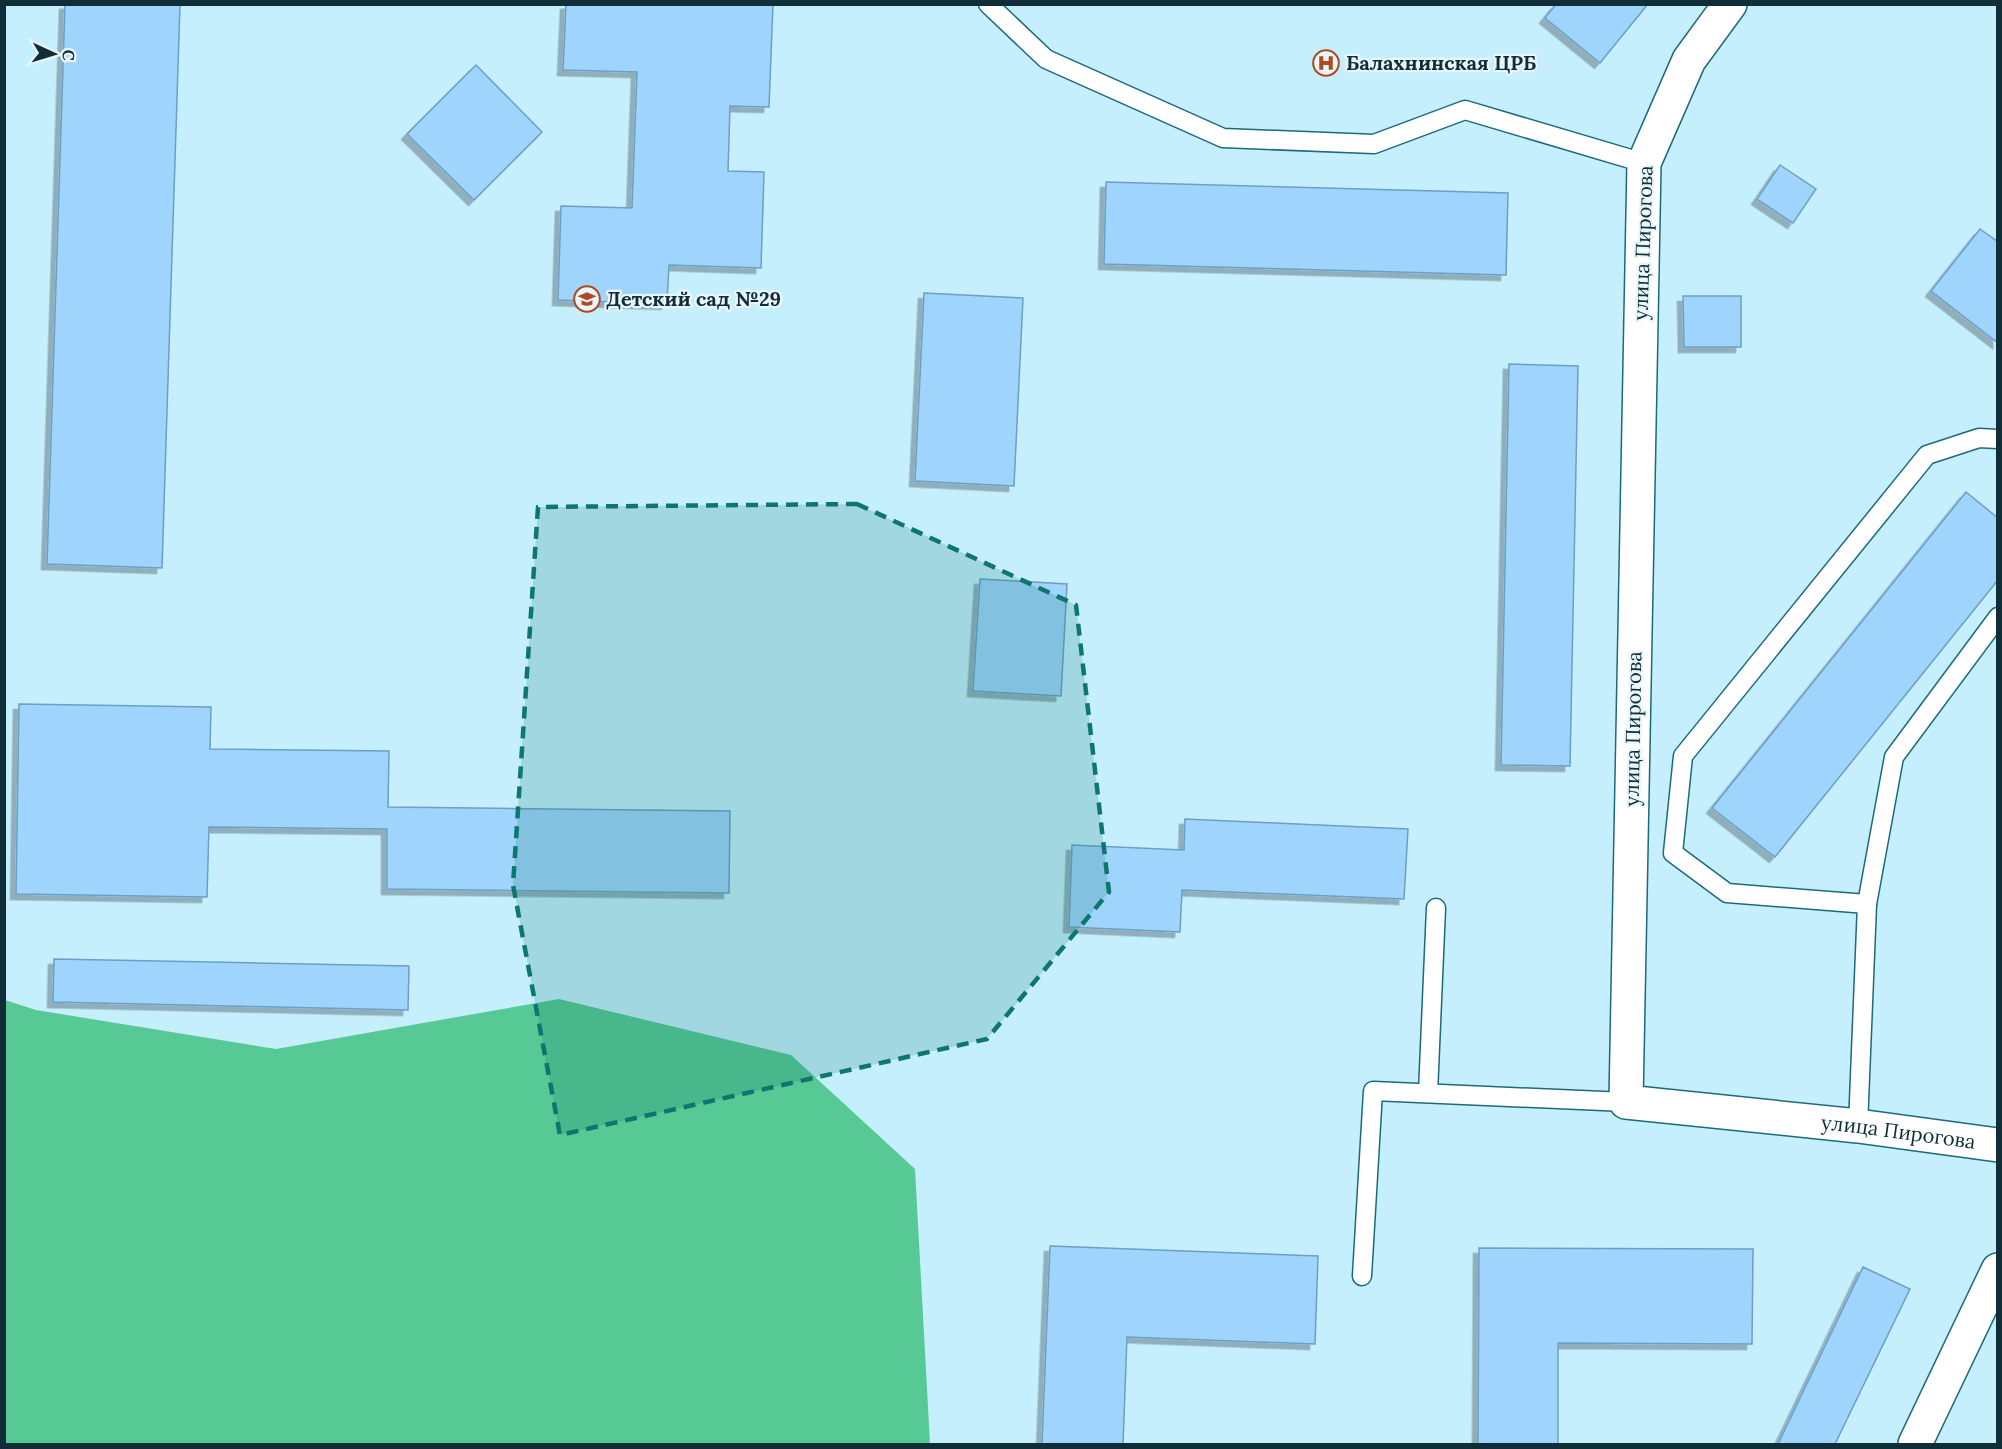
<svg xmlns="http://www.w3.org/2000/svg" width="2002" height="1449" font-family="Lora,serif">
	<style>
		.forest { fill: #57c994 }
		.building { fill: #9fd4fc; stroke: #6c9fc5; stroke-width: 1.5; filter: url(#shadow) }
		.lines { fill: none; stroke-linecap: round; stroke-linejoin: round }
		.lane-casing { stroke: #1d697e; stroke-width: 21 }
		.street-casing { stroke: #1d697e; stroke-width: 36 }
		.lane { stroke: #fff; stroke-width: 18 }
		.street { stroke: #fff; stroke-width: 33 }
		.marked { fill: #0f766e; fill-opacity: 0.2; stroke: #0f766e; stroke-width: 4.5; stroke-dasharray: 12 8; stroke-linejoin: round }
		.labels { text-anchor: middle; stroke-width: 4.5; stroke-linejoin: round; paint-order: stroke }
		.poi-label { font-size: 20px; font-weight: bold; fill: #102e38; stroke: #e9f6fb; text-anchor: start }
		.street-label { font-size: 20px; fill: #102e38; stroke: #e9f6fb }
	</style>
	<defs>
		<filter id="shadow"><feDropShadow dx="-5.5" dy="5.5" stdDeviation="0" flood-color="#0004"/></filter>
	</defs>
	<rect width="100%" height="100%" fill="#c5effd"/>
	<path class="forest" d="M 559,999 L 791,1055 L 915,1169 L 930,1444 L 5,1444 L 5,1000 L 36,1010 L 276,1049 Z"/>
	<g class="building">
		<path d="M 65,4 L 180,4 L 162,568 L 47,564 Z"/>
		<path d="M 566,4 L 773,4 L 769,107 L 730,106 L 728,171 L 764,172 L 761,268 L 669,265 L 667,304 L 558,300 L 561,206 L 632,208 L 637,72 L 563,70 Z"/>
		<path d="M 1556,4 L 1648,4 L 1600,63 L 1545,18 Z"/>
		<path d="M 476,65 L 542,132 L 474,200 L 407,134 Z"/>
		<path d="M 1780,165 L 1816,189 L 1793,223 L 1757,199 Z"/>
		<path d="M 1106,182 L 1508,193 L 1506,275 L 1104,264 Z"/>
		<path d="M 1980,229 L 1998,242 L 1998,343 L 1931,291 Z"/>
		<path d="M 924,293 L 1023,298 L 1014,486 L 915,481 Z"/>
		<path d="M 1683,296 L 1741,296 L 1741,347 L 1684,347 Z"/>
		<path d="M 1509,364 L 1578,366 L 1570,766 L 1501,765 Z"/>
		<path d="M 1966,492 L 1998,518 L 1998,580 L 1775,857 L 1712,808 Z"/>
		<path d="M 980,579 L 1067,584 L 1061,696 L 973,691 Z"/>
		<path d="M 19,704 L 211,707 L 210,749 L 389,751 L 388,807 L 730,811 L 729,893 L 387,889 L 387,829 L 209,827 L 207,897 L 16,894 Z"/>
		<path d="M 1185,819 L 1408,829 L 1404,899 L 1182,890 L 1180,932 L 1069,927 L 1072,845 L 1184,850 Z"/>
		<path d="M 54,959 L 409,966 L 408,1010 L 53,1002 Z"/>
		<path d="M 1050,1246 L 1318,1256 L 1315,1344 L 1127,1337 L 1123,1444 L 1042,1444 Z"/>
		<path d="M 1479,1248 L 1753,1249 L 1752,1344 L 1558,1343 L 1558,1444 L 1478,1444 Z"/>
		<path d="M 1863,1267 L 1910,1289 L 1835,1444 L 1778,1444 Z"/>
	</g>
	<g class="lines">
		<g class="lane-casing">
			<g id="lane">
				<path d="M 988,4 L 1046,59 L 1223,138 L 1374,144 L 1465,110 L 1644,163"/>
				<path d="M 1998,439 L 1979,438 L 1927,455 L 1683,756 L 1673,853 L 1727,893 L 1867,904 L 1894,757 L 1998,617"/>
				<path d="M 1428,1093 L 1436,908"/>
				<path d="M 1858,1126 L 1867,904"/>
				<path d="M 1362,1276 L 1373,1091 L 1626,1102"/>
			</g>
		</g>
		<g class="street-casing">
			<g id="street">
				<path id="s1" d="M 1730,4 L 1689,60 L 1644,163 L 1626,1102 L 1858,1126 L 1998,1145"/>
				<path d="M 1915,1444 L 1998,1270"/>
			</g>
		</g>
		<use href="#lane" class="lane"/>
		<use href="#street" class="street"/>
	</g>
	<path class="marked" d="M 857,504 L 1076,605 L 1109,892 L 987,1039 L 560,1135 L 513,885 L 538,507 Z"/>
	<defs>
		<g id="hospital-ring" transform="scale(1.35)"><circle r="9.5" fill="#e9f6fb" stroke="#af491f" stroke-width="1.5"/><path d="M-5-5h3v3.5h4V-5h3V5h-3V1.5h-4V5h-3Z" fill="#af491f"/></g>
		<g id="school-ring" transform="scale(1.35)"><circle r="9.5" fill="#e9f6fb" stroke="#af491f" stroke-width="1.5"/><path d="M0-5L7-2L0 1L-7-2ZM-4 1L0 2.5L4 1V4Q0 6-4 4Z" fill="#af491f"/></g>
	</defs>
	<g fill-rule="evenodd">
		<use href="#hospital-ring" x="1326" y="63"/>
		<use href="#school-ring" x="587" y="299"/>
	</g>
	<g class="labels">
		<g class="poi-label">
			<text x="1346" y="70">Балахнинская ЦРБ</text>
			<text x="606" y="306">Детский сад №29</text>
		</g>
		<g class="street-label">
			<text transform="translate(1643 243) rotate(-88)" y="7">улица Пирогова</text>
			<text transform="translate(1633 729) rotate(-89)" y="7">улица Пирогова</text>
			<text dy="7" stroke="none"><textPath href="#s1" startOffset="1395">улица Пирогова</textPath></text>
		</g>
	</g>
	<rect width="2002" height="1449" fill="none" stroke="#102e38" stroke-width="12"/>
	<g transform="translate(54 54) rotate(94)" stroke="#e9f6fb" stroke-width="4.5" paint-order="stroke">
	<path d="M0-4.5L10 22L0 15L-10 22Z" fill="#102e38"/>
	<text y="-9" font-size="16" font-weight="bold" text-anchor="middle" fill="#102e38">С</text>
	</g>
</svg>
